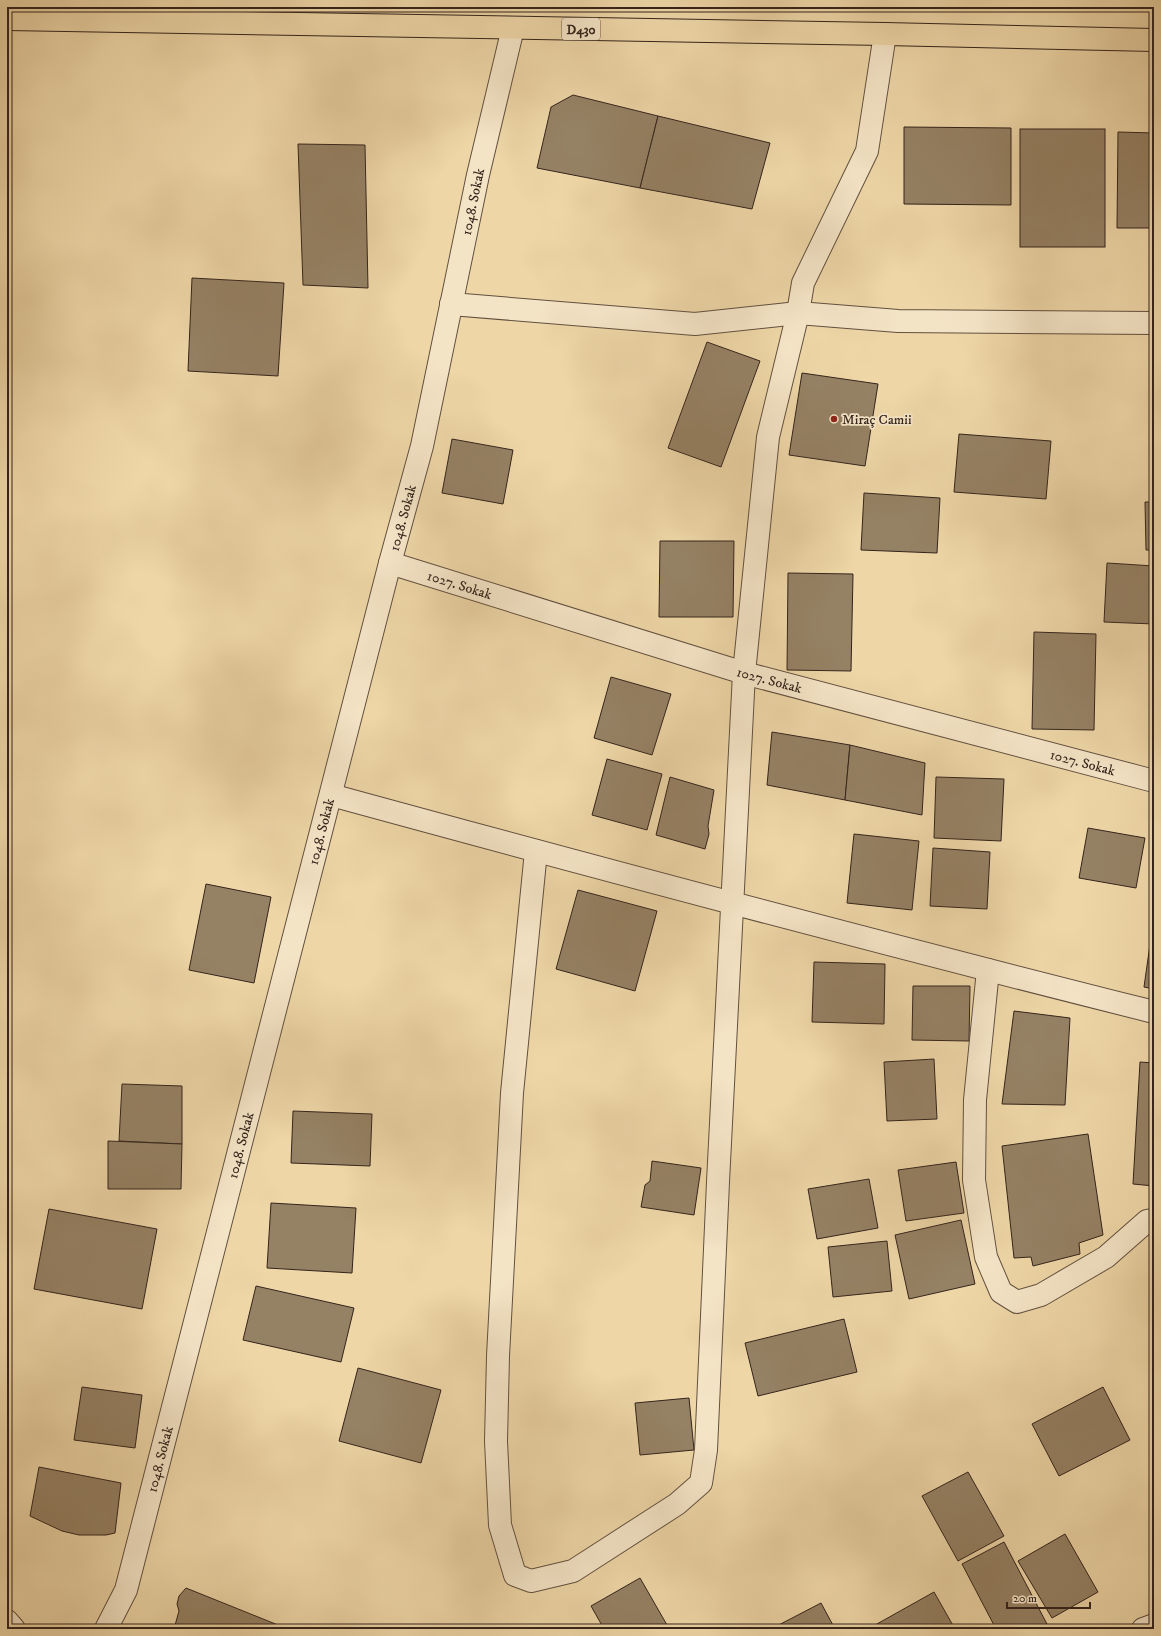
<svg xmlns="http://www.w3.org/2000/svg" width="1161" height="1636" font-family="'IM FELL DW Pica',serif">
	<style>
		.building { fill: #958164; stroke: #34241c }
		.lines { fill: none; stroke-linecap: round; stroke-linejoin: round }
		.minor-casing { stroke: #62503f; stroke-width: 24 }
		.highway-casing { stroke: #34241c; stroke-width: 24 }
		.minor { stroke: #f4e4c6; stroke-width: 22 }
		.highway { stroke: #eed6a7; stroke-width: 22 }
		.poi-dot { fill: #8f2418; stroke: #f4e4c6; stroke-width: 1.5 }
		.labels { text-anchor: middle; stroke-width: 3.5; stroke-linejoin: round; paint-order: stroke }
		.shield { fill: #f4e4c6; stroke: #6e5e4f; stroke-width: 1 }
		.shield-label { font-size: 13px; font-weight: bold; fill: #34241c }
		.street-label { font-size: 14px; fill: #34241c; stroke: #f4e4c6 }
		.poi-label { font-size: 14px; fill: #34241c; stroke: #f4e4c6; text-anchor: start }
	</style>
	<rect width="100%" height="100%" fill="#eed6a7"/>
	<filter id="stains"><feTurbulence type="fractalNoise" baseFrequency=".005" numOctaves="4"/><feColorMatrix values="0 0 0 0 .2 0 0 0 0 .09 0 0 0 0 .02 0 0 0 .5 -.17"/></filter>
	<radialGradient id="worn" r=".72"><stop offset=".6" stop-color="#630" stop-opacity="0"/><stop offset="1" stop-color="#630" stop-opacity=".3"/></radialGradient>
	<g class="building">
		<path d="M 573,95 L 658,116 L 640,188 L 537,168 L 551,107 Z"/>
		<path d="M 658,116 L 770,143 L 752,209 L 640,188 Z"/>
		<path d="M 904,127 L 1011,128 L 1011,205 L 904,204 Z"/>
		<rect x="1020" y="129" width="85" height="118"/>
		<path d="M 1118,132 L 1154,133 L 1154,228 L 1117,228 Z"/>
		<path d="M 298,144 L 365,145 L 368,288 L 303,285 Z"/>
		<path d="M 192,278 L 284,283 L 278,376 L 188,371 Z"/>
		<path d="M 707,342 L 760,361 L 721,467 L 668,448 Z"/>
		<path d="M 802,373 L 878,384 L 865,466 L 789,455 Z"/>
		<path d="M 959,434 L 1051,441 L 1046,499 L 954,492 Z"/>
		<path d="M 452,439 L 513,450 L 503,504 L 442,493 Z"/>
		<path d="M 864,493 L 940,498 L 937,553 L 861,550 Z"/>
		<path d="M 1145,502 L 1154,502 L 1154,550 L 1146,550 Z"/>
		<path d="M 660,541 L 734,541 L 733,617 L 659,617 Z"/>
		<path d="M 1107,563 L 1154,566 L 1154,624 L 1104,622 Z"/>
		<path d="M 788,573 L 853,574 L 851,671 L 787,670 Z"/>
		<path d="M 1034,632 L 1096,634 L 1094,730 L 1032,729 Z"/>
		<path d="M 611,677 L 671,694 L 652,755 L 594,738 Z"/>
		<path d="M 772,732 L 850,745 L 845,800 L 767,785 Z"/>
		<path d="M 850,745 L 925,763 L 922,815 L 845,800 Z"/>
		<path d="M 607,759 L 662,774 L 647,830 L 592,815 Z"/>
		<path d="M 670,777 L 714,790 L 708,826 L 709,834 L 705,849 L 656,835 Z"/>
		<path d="M 936,777 L 1004,779 L 1001,841 L 934,838 Z"/>
		<path d="M 1088,828 L 1145,838 L 1136,888 L 1079,878 Z"/>
		<path d="M 854,834 L 919,841 L 912,910 L 847,903 Z"/>
		<path d="M 933,848 L 990,852 L 987,909 L 930,906 Z"/>
		<path d="M 206,884 L 271,897 L 254,983 L 189,970 Z"/>
		<path d="M 578,890 L 657,911 L 635,991 L 556,969 Z"/>
		<path d="M 1154,916 L 1154,989 L 1144,987 Z"/>
		<path d="M 814,962 L 885,964 L 884,1024 L 812,1022 Z"/>
		<path d="M 913,986 L 970,986 L 969,1041 L 912,1040 Z"/>
		<path d="M 1014,1011 L 1070,1018 L 1065,1105 L 1002,1104 Z"/>
		<path d="M 934,1059 L 937,1119 L 887,1121 L 884,1062 Z"/>
		<path d="M 1140,1062 L 1154,1063 L 1154,1186 L 1133,1184 Z"/>
		<path d="M 122,1084 L 182,1086 L 182,1144 L 119,1141 Z"/>
		<path d="M 293,1111 L 372,1114 L 370,1166 L 291,1163 Z"/>
		<path d="M 1088,1134 L 1103,1235 L 1079,1243 L 1080,1254 L 1033,1266 L 1031,1257 L 1014,1258 L 1002,1146 Z"/>
		<path d="M 108,1141 L 182,1144 L 181,1189 L 108,1189 Z"/>
		<path d="M 652,1161 L 701,1168 L 694,1215 L 641,1207 L 645,1185 L 650,1181 Z"/>
		<path d="M 956,1162 L 964,1213 L 906,1221 L 898,1170 Z"/>
		<path d="M 869,1179 L 878,1228 L 817,1239 L 808,1189 Z"/>
		<path d="M 271,1203 L 356,1208 L 352,1273 L 267,1268 Z"/>
		<path d="M 49,1209 L 157,1229 L 142,1309 L 34,1289 Z"/>
		<path d="M 961,1220 L 975,1284 L 909,1299 L 895,1235 Z"/>
		<path d="M 887,1241 L 892,1291 L 833,1297 L 828,1247 Z"/>
		<path d="M 256,1286 L 354,1308 L 341,1362 L 243,1340 Z"/>
		<path d="M 844,1319 L 857,1372 L 758,1396 L 745,1343 Z"/>
		<path d="M 358,1368 L 441,1390 L 421,1463 L 339,1441 Z"/>
		<path d="M 82,1387 L 142,1395 L 135,1448 L 74,1440 Z"/>
		<path d="M 1103,1387 L 1130,1440 L 1059,1476 L 1032,1424 Z"/>
		<path d="M 689,1398 L 694,1450 L 640,1455 L 635,1403 Z"/>
		<path d="M 39,1467 L 121,1483 L 115,1533 L 106,1535 L 79,1535 L 62,1531 L 30,1516 Z"/>
		<path d="M 968,1472 L 1004,1536 L 958,1561 L 922,1496 Z"/>
		<path d="M 1153,1483 L 1154,1483 L 1154,1529 Z"/>
		<path d="M 1065,1534 L 1098,1592 L 1052,1618 L 1018,1561 Z"/>
		<path d="M 1004,1542 L 1048,1626 L 1043,1629 L 996,1629 L 962,1564 Z"/>
		<path d="M 640,1578 L 667,1625 L 660,1629 L 604,1629 L 591,1606 Z"/>
		<path d="M 186,1588 L 278,1625 L 276,1629 L 174,1629 L 179,1611 L 177,1604 L 179,1596 Z"/>
		<path d="M 934,1592 L 955,1629 L 868,1629 Z"/>
		<path d="M 821,1603 L 835,1629 L 771,1629 Z"/>
	</g>
	<g class="lines">
		<g class="minor-casing">
			<g id="minor">
				<path d="M 451,304 L 695,324 L 798,313 L 898,321 L 1154,323"/>
				<path id="s1" d="M 390,563 L 744,673 L 1154,781"/>
				<path d="M 331,795 C 605,870 879,943 1154,1012"/>
				<path d="M 536,851 L 512,1093 L 498,1356 L 496,1441 L 500,1525 L 515,1575 L 531,1581 L 573,1571 L 677,1504 L 701,1483 L 706,1450 L 718,1182 L 744,673 L 768,437 L 798,313 L 803,283 L 867,151 L 885,34"/>
				<path d="M 988,970 L 975,1100 L 974,1180 L 986,1257 L 1001,1292 L 1017,1302 L 1041,1295 L 1106,1257 L 1147,1221 L 1154,1220"/>
				<path d="M 7,1621 L 14,1629"/>
				<path id="s2" d="M 106,1629 L 126,1590 L 390,563 L 422,446 L 478,175 L 513,28"/>
				<path d="M 1143,1629 L 1154,1625"/>
			</g>
		</g>
		<g class="highway-casing">
			<path id="highway" d="M 7,19 L 885,34 L 1154,40"/>
		</g>
		<use href="#minor" class="minor"/>
		<use href="#highway" class="highway"/>
	</g>
	<circle class="poi-dot" cx="834" cy="419" r="4"/>
	<g class="labels">
		<rect class="shield" x="562" y="18" width="38" height="22" rx="3"/>
		<g class="shield-label">
			<text x="581" y="34">D430</text>
		</g>
		<g class="street-label">
			<text dy="5" stroke="none"><textPath href="#s2" startOffset="1475">1048. Sokak</textPath></text>
			<text dy="5" stroke="none"><textPath href="#s2" startOffset="1151">1048. Sokak</textPath></text>
			<text dy="5" stroke="none"><textPath href="#s1" startOffset="73">1027. Sokak</textPath></text>
			<text dy="5" stroke="none"><textPath href="#s1" startOffset="397">1027. Sokak</textPath></text>
			<text dy="5" stroke="none"><textPath href="#s1" startOffset="721">1027. Sokak</textPath></text>
			<text dy="5" stroke="none"><textPath href="#s2" startOffset="827">1048. Sokak</textPath></text>
			<text dy="5" stroke="none"><textPath href="#s2" startOffset="503">1048. Sokak</textPath></text>
			<text dy="5" stroke="none"><textPath href="#s2" startOffset="179">1048. Sokak</textPath></text>
		</g>
		<g class="poi-label">
			<text x="842" y="424">Miraç Camii</text>
		</g>
	</g>
	<rect width="1161" height="1636" fill="none" stroke="#eed6a7" stroke-width="24"/>
	<rect x="8" y="8" width="1145" height="1620" fill="none" stroke="#34241c" stroke-width="2"/>
	<rect x="12" y="12" width="1137" height="1612" fill="none" stroke="#34241c"/>
	<path d="M1007 1602v6h83v-6" fill="none" stroke="#34241c" stroke-width="2"/>
	<text x="1013" y="1602" font-size="12" fill="#34241c" stroke="#f4e4c6" stroke-width="3" paint-order="stroke">20 m</text>
	<rect width="100%" height="100%" filter="url(#stains)"/>
	<rect width="100%" height="100%" fill="url(#worn)"/>
</svg>
